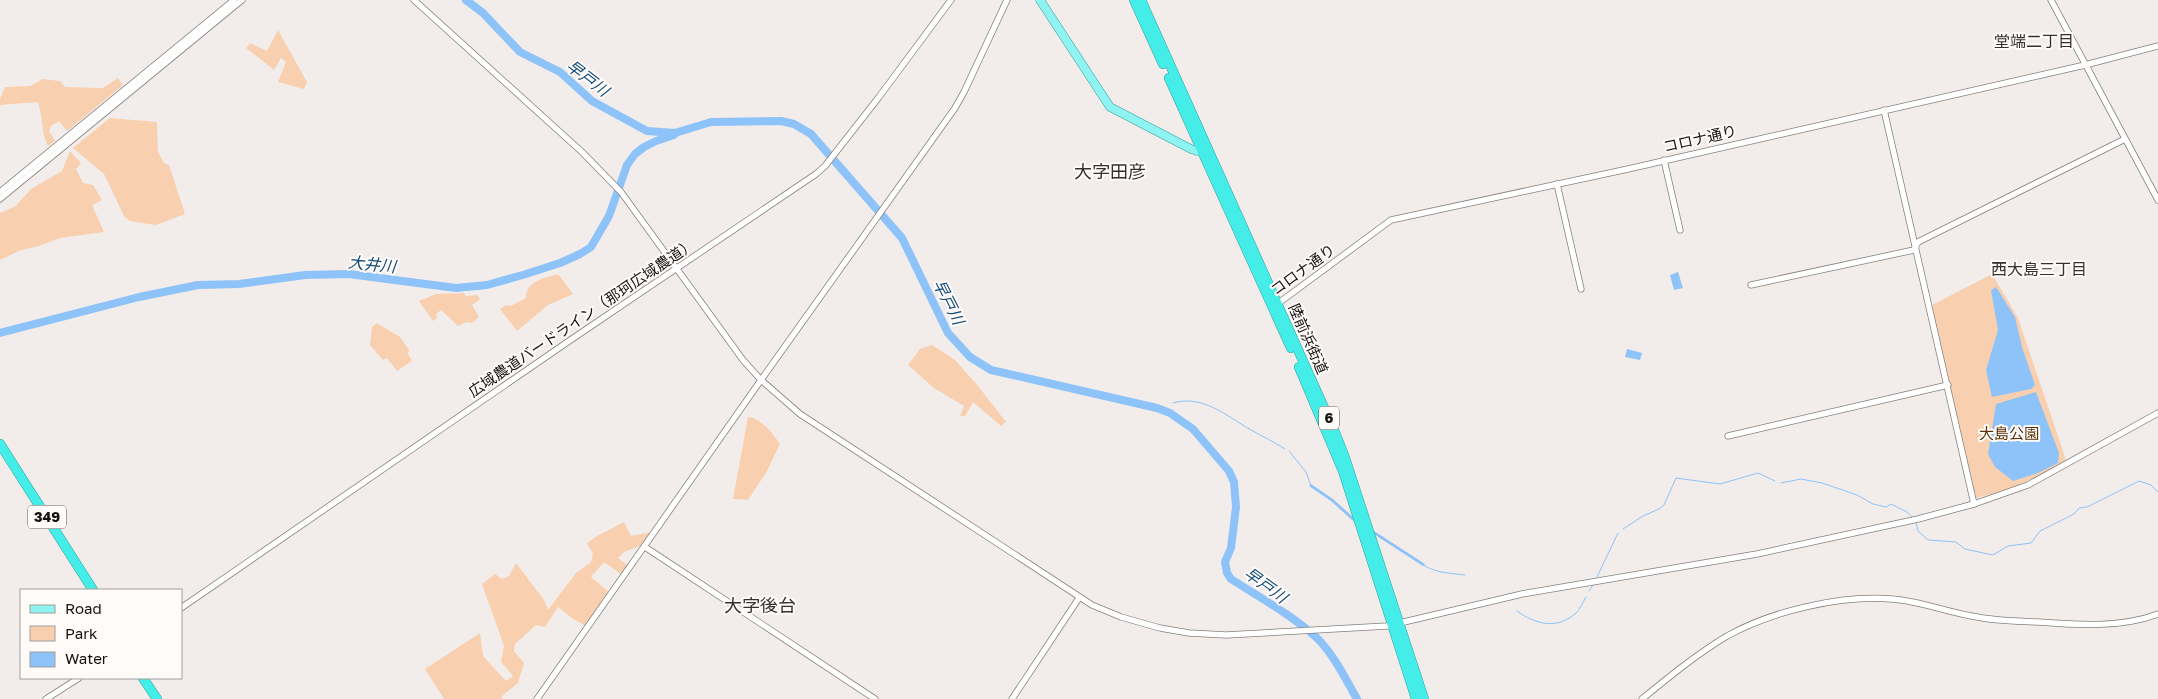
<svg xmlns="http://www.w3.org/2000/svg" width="2158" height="699" font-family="'Golos Text','Noto Sans JP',sans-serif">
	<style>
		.green { fill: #f9d0af }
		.water { fill: #8dc3f8 }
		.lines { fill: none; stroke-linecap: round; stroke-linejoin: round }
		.stream { stroke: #8dc3f8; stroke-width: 1 }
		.river { stroke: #8dc3f8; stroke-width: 8 }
		.minor-casing { stroke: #84807d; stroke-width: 7 }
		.major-casing { stroke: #34a19d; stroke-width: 9 }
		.highway-casing { stroke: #34a19d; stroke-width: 10 }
		.minor { stroke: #fff; stroke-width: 5.5 }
		.major { stroke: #8ff4f1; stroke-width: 8 }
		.highway { stroke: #45ede8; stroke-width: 9 }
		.labels { text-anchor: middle; stroke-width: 4; stroke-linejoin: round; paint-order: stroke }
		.shield { fill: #fffbf8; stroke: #5b5957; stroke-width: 1 }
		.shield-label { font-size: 14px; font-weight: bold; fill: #151312 }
		.street-label { font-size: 15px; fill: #151312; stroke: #fffbf8 }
		.park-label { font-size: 15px; fill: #58320c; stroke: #fffbf8 }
		.neighbourhood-label { font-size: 16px; fill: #35312f; stroke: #fffbf8 }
		.water-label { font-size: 16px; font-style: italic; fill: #114c7c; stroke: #fffbf8 }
		.quarter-label { font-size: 18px; fill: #35312f; stroke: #fffbf8 }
	</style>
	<rect width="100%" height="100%" fill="#f2edea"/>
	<g class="green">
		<path d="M 278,30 L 307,82 L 304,89 L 278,82 L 286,62 L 281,58 L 274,70 L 246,48 L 250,43 L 267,51 Z"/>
		<path d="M 118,78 L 123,85 L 67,131 L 59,121 L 51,126 L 49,131 L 55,141 L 48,146 C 41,132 43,118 38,102 L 0,105 L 0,99 L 5,87 L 30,86 L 43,79 L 60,81 L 65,87 L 103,88 Z"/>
		<path d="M 110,118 L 157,122 L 158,152 L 164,163 L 169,165 L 185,214 L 156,225 L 130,221 L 124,216 L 104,174 L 73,148 Z"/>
		<path d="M 70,151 L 81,163 L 76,169 L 83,183 L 93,185 L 102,200 L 92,205 L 104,232 L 60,238 L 39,246 L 21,250 L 0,260 L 0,213 L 16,206 L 31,189 L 62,171 Z"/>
		<path d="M 558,274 L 573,294 L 548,305 L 517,331 L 500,309 L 506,305 L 511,306 L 526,298 C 525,281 545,278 558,274 Z"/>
		<path d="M 1992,274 L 2018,318 L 2066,460 C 2034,479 2012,490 1976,498 L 1932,305 Z"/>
		<path d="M 464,293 L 466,296 L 477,295 L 480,299 L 472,305 L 479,317 L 472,323 L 466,322 L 458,326 L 441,310 L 436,314 L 437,318 L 433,321 L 419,301 L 436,294 Z"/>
		<path d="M 377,323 L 400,337 L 409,350 L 408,354 L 412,361 L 397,371 L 387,358 L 383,360 L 370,345 L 372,327 Z"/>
		<path d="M 932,345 L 955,360 L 978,386 L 1006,422 L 1001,426 L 973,402 L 965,416 L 960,416 L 964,406 L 934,388 L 908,365 L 920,349 Z"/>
		<path d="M 748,417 C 761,418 773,434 780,444 L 767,471 L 748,500 L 733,499 Z"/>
		<path d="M 624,522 L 631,536 L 651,532 L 643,545 L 624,552 L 618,558 L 629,566 L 622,575 L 604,562 L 591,577 L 608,591 L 586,626 L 572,618 L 558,607 L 545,627 L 536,625 L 515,644 L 514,651 L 524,663 L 518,683 L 501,697 L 503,699 L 444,699 L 425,669 L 480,633 L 483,656 L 506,681 L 513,676 L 501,662 L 504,646 L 482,584 L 495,574 L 502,579 L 509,576 L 516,563 L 544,600 L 548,610 L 576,573 L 591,562 L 593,554 L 587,543 L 597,536 Z"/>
	</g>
	<g class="water">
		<path d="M 1678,272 L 1683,288 L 1674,290 L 1670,275 Z"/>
		<path d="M 1996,287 L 2015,317 L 2022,347 L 2035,385 L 2031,389 L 1992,397 L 1986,370 L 1998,330 L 1991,290 Z"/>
		<path d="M 1627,349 L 1642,353 L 1640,360 L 1625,357 Z"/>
		<path d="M 2036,392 L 2059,453 L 2058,463 L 2038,473 L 2013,481 L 1995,467 L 1988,454 L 1996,404 Z"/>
		<path d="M 1311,484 L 1333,499 L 1354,518 L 1425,564 L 1423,566 L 1352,520 L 1331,501 L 1309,486 Z"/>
	</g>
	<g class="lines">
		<g class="stream">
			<path d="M 1173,403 C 1202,394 1227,416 1251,430 C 1262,436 1274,442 1285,449"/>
			<path d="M 1289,451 L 1306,472 L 1311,486"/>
			<path d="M 1781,483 L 1801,479 L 1822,483 L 1857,495 L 1873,504 L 1886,507 L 1891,504 L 1907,512 L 1912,517"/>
			<path d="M 1916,522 L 1918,531 L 1928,540 L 1956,542 L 1965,549 L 1993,555 L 2008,546 L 2031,543 L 2040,531 L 2074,514 L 2079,508 L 2087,507 L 2139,481 L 2151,485 L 2158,492"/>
			<path d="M 1623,529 L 1643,516 L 1659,509 L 1664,505 L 1676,478 L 1720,484 L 1758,473 L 1775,481"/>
			<path d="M 1423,565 C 1436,573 1449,573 1465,575"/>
			<path d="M 1597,577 L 1618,533"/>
			<path d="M 1589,591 L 1593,585"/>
			<path d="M 1517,611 C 1535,624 1556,630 1575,614 C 1580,610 1583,602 1586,597"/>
		</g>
		<g class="river">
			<path d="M 466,0 L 483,13 L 520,52 L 560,72 L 592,101 L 647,131 L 675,133 L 711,122 L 781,121 L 794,124 L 811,134 L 902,238 L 948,333 L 970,357 L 991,370 L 1157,408 L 1170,413 L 1193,429 L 1229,471 L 1234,482 L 1236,507 L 1231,548 L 1225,562 L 1227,573 L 1231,579 C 1259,597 1292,615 1317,638 C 1334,655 1345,678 1357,699"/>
			<path d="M 0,333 L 139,297 L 198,285 L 239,284 L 305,275 L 349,274 L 456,288 L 487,285 L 526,274 L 560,263 L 580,254 L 591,247 L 609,216 L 627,165 L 635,154 L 644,147 L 656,141 L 674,135 L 675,133"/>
		</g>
		<g class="minor-casing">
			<g id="minor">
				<path d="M 414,0 L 582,152 L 621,192 L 743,360 L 761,380 L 800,414 L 1092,605 L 1121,617 L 1160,628 L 1189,633 L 1226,635 L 1387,626 L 1522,594 L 1757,554 L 1918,519 L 1974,504 L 2028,485 L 2158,413"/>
				<path d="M 2051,0 L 2158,200"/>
				<path d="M 1884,110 L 1974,504"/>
				<path d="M 1664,160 L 1680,230"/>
				<path d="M 1557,184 L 1581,289"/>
				<path d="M 0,192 L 234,0"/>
				<path d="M 0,199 L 242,0"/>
				<path d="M 1751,285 L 1914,250 L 1918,242 L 2125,139"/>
				<path d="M 1276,305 L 1391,220 L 1628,169 L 2085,65 L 2158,46"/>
				<path d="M 1728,436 L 1948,385"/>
				<path d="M 645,547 L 875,699"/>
				<path d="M 181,608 L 569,341 L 816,174 L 825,166 L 879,97 L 951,0"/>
				<path d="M 46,699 L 79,678"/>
				<path d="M 537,699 L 761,380 L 955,108 L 964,92 L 1007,0"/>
				<path d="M 1012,699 L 1079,598"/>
				<path d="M 1642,699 C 1669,677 1697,654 1727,636 C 1772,611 1840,595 1892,599 C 1921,601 1949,613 1977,617 C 1997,621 2018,621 2038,622 C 2077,625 2121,628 2158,614"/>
			</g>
		</g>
		<g class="major-casing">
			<path id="major" d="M 1040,0 L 1110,107 L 1191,149 L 1197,151 L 1206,148"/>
		</g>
		<g class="highway-casing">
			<g id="highway">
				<path d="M 1134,0 L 1163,64"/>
				<path d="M 1141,0 L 1334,430 L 1344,455 L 1424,699"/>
				<path d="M 1169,78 L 1291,348"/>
				<path d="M 1299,367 L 1343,471 L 1416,699"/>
				<path d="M 0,444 L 93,590"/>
				<path d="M 143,678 L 157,699"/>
			</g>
		</g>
		<use href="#minor" class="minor"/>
		<use href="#major" class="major"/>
		<use href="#highway" class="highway"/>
	</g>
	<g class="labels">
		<g class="shield">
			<rect x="1319" y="406.5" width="20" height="23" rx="4"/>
			<rect x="28" y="505.5" width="38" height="23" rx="4"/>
		</g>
		<g class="shield-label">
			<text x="1329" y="423">6</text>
			<text x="47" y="522">349</text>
		</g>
		<g class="street-label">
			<text transform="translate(1700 139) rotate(-13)" y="5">コロナ通り</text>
			<text transform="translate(1303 270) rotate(-36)" y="5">コロナ通り</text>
			<text transform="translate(582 318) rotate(-34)" y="5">広域農道バードライン（那珂広域農道）</text>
			<text transform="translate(1308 339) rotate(66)" y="5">陸前浜街道</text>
		</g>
		<g class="park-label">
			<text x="2009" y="439">大島公園</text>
		</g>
		<g class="neighbourhood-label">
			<text x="2034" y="47">堂端二丁目</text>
			<text x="2039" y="275">西大島三丁目</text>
		</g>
		<g class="water-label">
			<text transform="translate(588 78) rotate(37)" y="6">早戸川</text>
			<text transform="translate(372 264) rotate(6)" y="6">大井川</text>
			<text transform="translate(949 302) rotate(63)" y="6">早戸川</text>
			<text transform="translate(1266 585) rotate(36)" y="6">早戸川</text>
		</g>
		<g class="quarter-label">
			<text x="1110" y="178">大字田彦</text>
			<text x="760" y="612">大字後台</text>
		</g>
	</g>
	<rect x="20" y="589" width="162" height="90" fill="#fffbf8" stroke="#a19e9c"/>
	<rect x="30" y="605" width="25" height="8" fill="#8ff4f1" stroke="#a19e9c"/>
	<text x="65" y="614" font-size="15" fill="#151312">Road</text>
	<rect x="30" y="626" width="25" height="15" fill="#f9d0af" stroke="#a19e9c"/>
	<text x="65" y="639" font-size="15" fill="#151312">Park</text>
	<rect x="30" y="652" width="25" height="15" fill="#8dc3f8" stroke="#a19e9c"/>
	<text x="65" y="664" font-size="15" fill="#151312">Water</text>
</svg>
